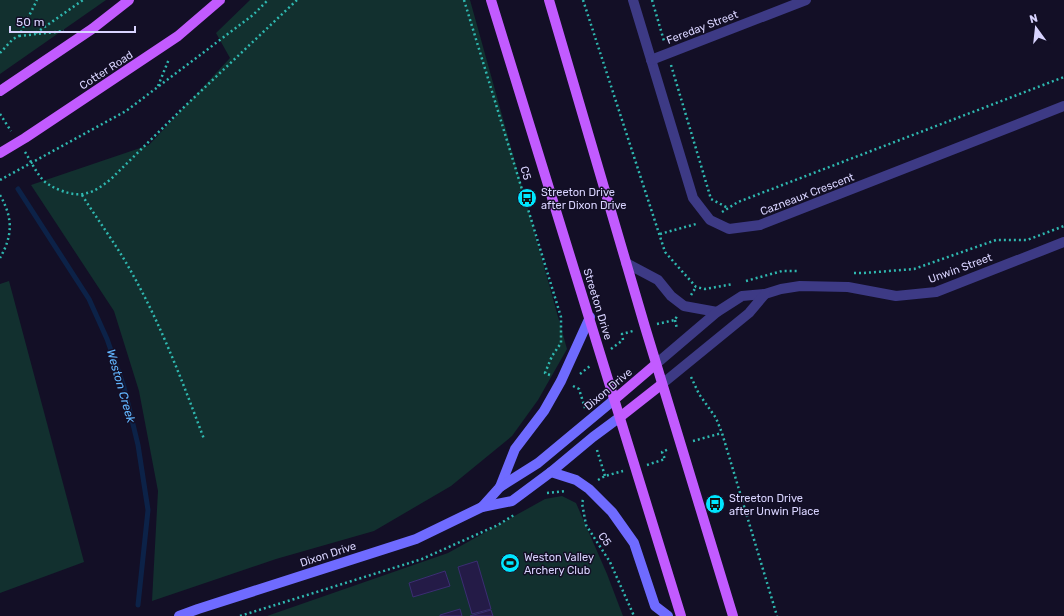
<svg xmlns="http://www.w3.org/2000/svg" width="1064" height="616" font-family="Rubik,sans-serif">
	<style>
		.green { fill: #12302f }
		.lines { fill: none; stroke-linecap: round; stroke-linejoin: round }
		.stream { stroke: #0c2248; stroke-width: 5 }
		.building { fill: #241b47; stroke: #3b2d73 }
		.path { stroke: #2fb8b0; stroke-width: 2.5; stroke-dasharray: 2 3; stroke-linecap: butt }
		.street { stroke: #3d3a85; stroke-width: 10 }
		.secondary { stroke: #6f6bff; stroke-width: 10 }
		.primary { stroke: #c25bff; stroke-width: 10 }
		.labels { text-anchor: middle; stroke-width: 3; stroke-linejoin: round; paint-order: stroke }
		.street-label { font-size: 11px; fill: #d9d4ff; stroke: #130f26 }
		.poi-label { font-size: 11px; fill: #d9d4ff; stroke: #130f26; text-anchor: start }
		.water-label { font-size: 12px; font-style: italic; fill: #62b6ff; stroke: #130f26 }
	</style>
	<rect width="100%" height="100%" fill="#130f26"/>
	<g class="green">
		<path d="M 0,0 L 106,0 L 0,74 Z"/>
		<path d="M 250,0 L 470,0 L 567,349 L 538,400 L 512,436 L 451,486 L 374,531 L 276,559 L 152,601 L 158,491 L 139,391 L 114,311 L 31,185 L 149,145 L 230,58 L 216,33 Z"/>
		<path d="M 9,281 L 84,562 L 0,593 L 0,284 Z"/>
		<path d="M 562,496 L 576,503 L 607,574 L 623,616 L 267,616 L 448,553 L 545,499 Z"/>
	</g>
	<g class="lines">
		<path class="stream" d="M 18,189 L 89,299 L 107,339 L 124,387 L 138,445 L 148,510 L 138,605"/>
	</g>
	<g class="building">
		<path d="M 477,561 L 491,609 L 472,614 L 458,567 Z"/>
		<path d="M 445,571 L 450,586 L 413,597 L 409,583 Z"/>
		<path d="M 460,609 L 462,616 L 440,616 L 440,615 Z"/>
		<path d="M 491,610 L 493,616 L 470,616 Z"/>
	</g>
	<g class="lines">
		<g class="path">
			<path d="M 464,0 L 561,317 L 561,343 L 552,356 L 545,373 L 550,375"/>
			<path d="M 583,0 L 665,252 L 696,287 L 705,289 L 733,284"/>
			<path d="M 652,0 L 664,41"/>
			<path d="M 36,33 L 83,0"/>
			<path d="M 19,36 L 64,31"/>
			<path d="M 0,53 L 13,39 L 19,36 L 37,0"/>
			<path d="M 671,65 L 711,199 L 728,208"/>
			<path d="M 158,86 L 169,59"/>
			<path d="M 0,114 L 11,131"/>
			<path d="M 25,152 C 31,161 36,173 44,181 C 49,185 54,188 60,190 C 81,199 94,193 111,179 L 182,109 L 297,0"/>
			<path d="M 0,180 L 126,111 L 253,15 L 268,0"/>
			<path d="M 0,195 C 13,218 13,235 0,258"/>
			<path d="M 82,195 C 99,222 118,247 133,275 C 162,327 183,383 204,439"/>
			<path d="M 722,212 L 738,202 L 1064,77"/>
			<path d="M 660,234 L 696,224"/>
			<path d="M 854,273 L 864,273 L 914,269 L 996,240 L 1027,240 L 1064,226"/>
			<path d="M 746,281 L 782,271 L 799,271"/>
			<path d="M 691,295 L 696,287"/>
			<path d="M 675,320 L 677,329"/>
			<path d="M 657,324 L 675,320 L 677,316"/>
			<path d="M 611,349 L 623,340 L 622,334 L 633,331"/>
			<path d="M 580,374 L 590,366"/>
			<path d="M 691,377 L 699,394 L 716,418 L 722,433 L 777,616"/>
			<path d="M 573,386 L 579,389 L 585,408"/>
			<path d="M 693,441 L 722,433"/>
			<path d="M 597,450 L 605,476"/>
			<path d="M 647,465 L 665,459 L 662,452 L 669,449"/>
			<path d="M 598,480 L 605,476 L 623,471"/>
			<path d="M 547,493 L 566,491"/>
			<path d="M 583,500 L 582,503 L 586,525 L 610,562 L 634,616"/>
			<path d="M 240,616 L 422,559 L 498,525 L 514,515"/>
		</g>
		<g class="street">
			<path d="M 633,0 L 693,198 L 710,220 L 729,229 L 760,225 L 1064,106"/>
			<path d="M 651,60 L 806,0"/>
			<path d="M 626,263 L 658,280 L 671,296 L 684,306 L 717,312"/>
			<path d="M 656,364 L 717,312 L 742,296 L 765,294 L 781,289 L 800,286 L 848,287 L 896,296 L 936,292 L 1064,242"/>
			<path d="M 662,384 L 749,313 L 765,294"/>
		</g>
		<g class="secondary">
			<path d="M 551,472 L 576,480 L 589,489 L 612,512 L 634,543 L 655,606 L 668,616"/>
			<path d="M 500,487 L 515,449 L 544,411 L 561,381 L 590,317"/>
			<path d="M 482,507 L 500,487 L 538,463 L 615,399"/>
			<path d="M 179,616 L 198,609 L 416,539 L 482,507 L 512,501 L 551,472 L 593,437 L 620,417"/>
		</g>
		<g class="primary">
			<path d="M 491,0 L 681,616"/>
			<path d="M 549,0 L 645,327 L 733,616"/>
			<path d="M 0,91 L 92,29 L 129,0"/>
			<path d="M 0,153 L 25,138 L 178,36 L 220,0"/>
			<path d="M 615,399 L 656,364"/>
			<path d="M 620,417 L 662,384"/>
		</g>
	</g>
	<defs>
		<g id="bus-disc" transform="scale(1)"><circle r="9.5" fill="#00e5ff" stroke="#130f26"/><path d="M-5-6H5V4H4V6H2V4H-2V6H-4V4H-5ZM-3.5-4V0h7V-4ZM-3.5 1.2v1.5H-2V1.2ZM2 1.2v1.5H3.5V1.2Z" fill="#111"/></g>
		<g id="stadium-disc" transform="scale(1)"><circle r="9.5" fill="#00e5ff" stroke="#130f26"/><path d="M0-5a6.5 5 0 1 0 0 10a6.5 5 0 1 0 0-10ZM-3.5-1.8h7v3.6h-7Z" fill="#111"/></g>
	</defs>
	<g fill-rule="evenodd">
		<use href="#bus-disc" x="527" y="198"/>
		<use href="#bus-disc" x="715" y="504"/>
		<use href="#stadium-disc" x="510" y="563"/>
	</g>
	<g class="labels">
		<g class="street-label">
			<text transform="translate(702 27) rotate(-21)" y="4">Fereday Street</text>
			<text transform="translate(106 70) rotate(-33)" y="4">Cotter Road</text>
			<text transform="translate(526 173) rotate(73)" y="4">C5</text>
			<text transform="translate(807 194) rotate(-21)" y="4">Cazneaux Crescent</text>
			<text transform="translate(960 268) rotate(-20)" y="4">Unwin Street</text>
			<text transform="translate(598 304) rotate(73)" y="4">Streeton Drive</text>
			<text transform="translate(608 389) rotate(-40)" y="4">Dixon Drive</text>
			<text transform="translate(605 539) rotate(56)" y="4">C5</text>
			<text transform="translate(328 554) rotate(-18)" y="4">Dixon Drive</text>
		</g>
		<g class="poi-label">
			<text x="541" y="196">Streeton Drive<tspan x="541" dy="13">after Dixon Drive</tspan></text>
			<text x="729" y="502">Streeton Drive<tspan x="729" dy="13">after Unwin Place</tspan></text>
			<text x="524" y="561">Weston Valley<tspan x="524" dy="13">Archery Club</tspan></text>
		</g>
		<g class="water-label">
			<text transform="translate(121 386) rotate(74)" y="4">Weston Creek</text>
		</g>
	</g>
	<g transform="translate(1036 28) rotate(345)" stroke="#130f26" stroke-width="3" paint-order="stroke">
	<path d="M0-3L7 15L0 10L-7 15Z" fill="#d9d4ff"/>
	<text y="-6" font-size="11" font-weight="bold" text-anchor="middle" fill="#d9d4ff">N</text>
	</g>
	<path d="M10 26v6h125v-6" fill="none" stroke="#d9d4ff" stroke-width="2"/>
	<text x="16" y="26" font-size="12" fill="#d9d4ff" stroke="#130f26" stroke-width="3" paint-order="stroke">50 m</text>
</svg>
